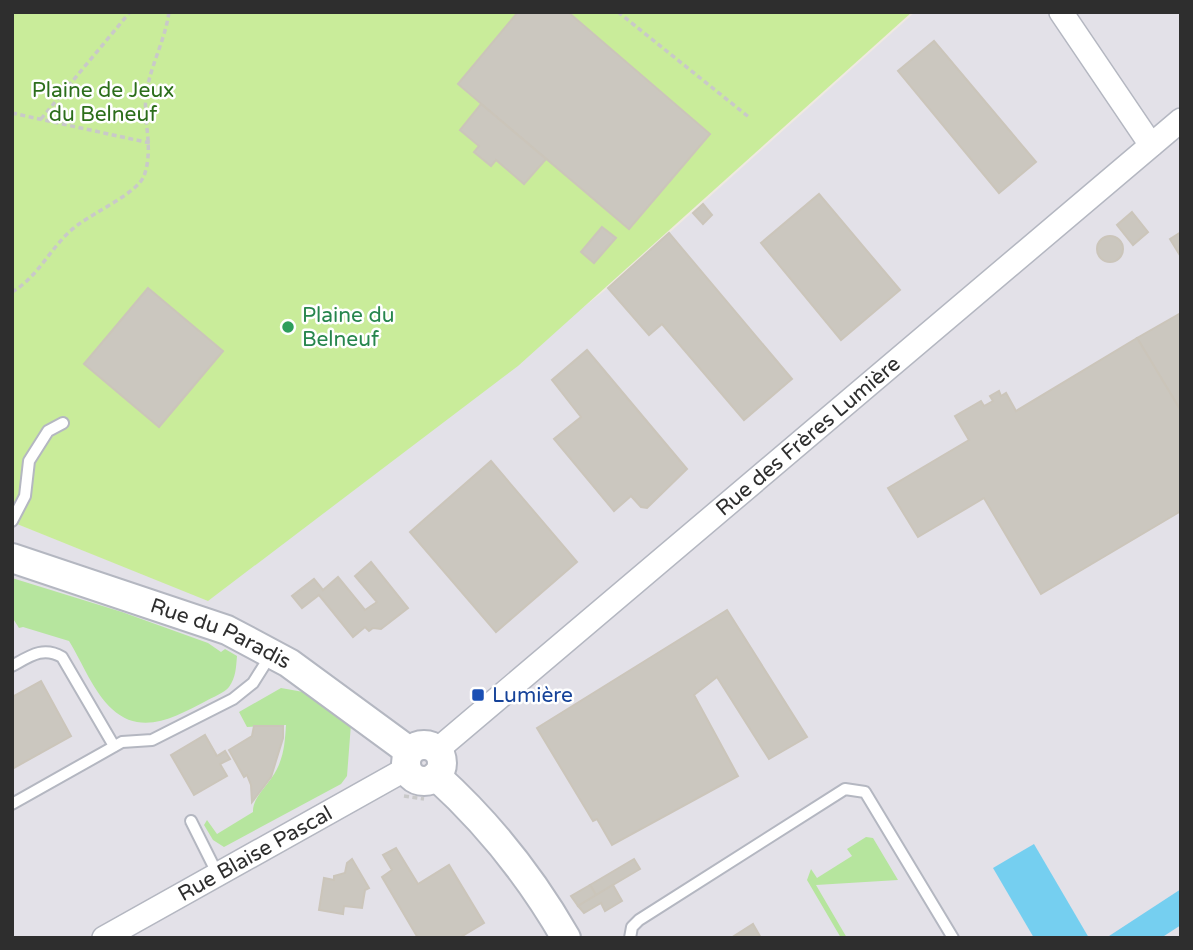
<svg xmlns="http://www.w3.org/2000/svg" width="1193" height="950" font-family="'Varela Round',sans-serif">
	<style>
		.industrial { fill: #e3e1e8 }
		.green { fill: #b6e59e }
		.pitch { fill: #c9ec9a }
		.water { fill: #75cff0 }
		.building { fill: #cbc7bf; stroke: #cbc5ba; stroke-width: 2 }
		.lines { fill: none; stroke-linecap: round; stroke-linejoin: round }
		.service-casing { stroke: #b4b7c1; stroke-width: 14 }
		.minor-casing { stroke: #b4b7c1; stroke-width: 26 }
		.tertiary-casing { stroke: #b4b7c1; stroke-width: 32 }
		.path { stroke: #c9c9c9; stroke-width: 3.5; stroke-dasharray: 5 3.5; stroke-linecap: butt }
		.service { stroke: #fff; stroke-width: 10 }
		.minor { stroke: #fff; stroke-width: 23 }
		.tertiary { stroke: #fff; stroke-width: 28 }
		.leisure-dot { fill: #2e9e5b; stroke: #fff; stroke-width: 2.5 }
		.transit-dot { fill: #1a4fb4; stroke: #fff; stroke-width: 2.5 }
		.labels { text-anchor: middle; stroke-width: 5; stroke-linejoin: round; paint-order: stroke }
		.park-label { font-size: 21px; fill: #2c6e1b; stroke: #fff }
		.leisure-label { font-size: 21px; fill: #27864d; stroke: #fff; text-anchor: start }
		.street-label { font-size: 21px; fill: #2e2e2e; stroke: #fff }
		.transit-label { font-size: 21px; fill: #164399; stroke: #fff; text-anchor: start }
	</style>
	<rect width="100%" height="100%" fill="#efe9e1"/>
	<path class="industrial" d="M 915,12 L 1181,12 L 1181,938 L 12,938 L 12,522 L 208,600 L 608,288 Z"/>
	<g class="green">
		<path d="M 12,578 L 122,612 L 208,643 L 221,652 L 225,649 L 237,656 C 236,667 236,677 229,687 C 224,693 213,697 206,701 C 177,716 142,737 112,709 C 94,693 82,662 69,641 L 23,627 L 19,628 L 12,617 Z"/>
		<path d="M 281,688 L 309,693 L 351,724 L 347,776 L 341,784 L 224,847 L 213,840 L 204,825 L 207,820 L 217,834 L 253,812 C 252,797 270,784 277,769 C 284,755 285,741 286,725 L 247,727 L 239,712 Z"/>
		<path d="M 866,837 L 873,838 L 898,880 L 816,885 L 847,938 L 841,938 L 807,880 L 811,869 L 817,878 L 852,856 L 847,849 Z"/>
	</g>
	<path class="pitch" d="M 12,12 L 912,12 L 518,366 L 208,601 L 12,522 Z"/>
	<g class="water">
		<path d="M 1034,844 L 1089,938 L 1034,938 L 993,868 Z"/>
		<path d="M 1181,889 L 1181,925 L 1161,938 L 1106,938 Z"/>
	</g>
	<g class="building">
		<path d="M 518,12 L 568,12 L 710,134 L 629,229 L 458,84 Z"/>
		<path d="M 934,41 L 1036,162 L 999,193 L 898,71 Z"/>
		<path d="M 481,104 L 546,159 L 524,184 L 496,160 L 491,166 L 474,152 L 479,146 L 460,130 Z"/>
		<path d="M 819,194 L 900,290 L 841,340 L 761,243 Z"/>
		<path d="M 703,204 L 712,215 L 703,224 L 693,213 Z"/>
		<path d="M 1132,212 L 1148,232 L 1133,245 L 1117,225 Z"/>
		<path d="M 602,227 L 616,238 L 594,263 L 581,252 Z"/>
		<path d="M 1181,232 L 1181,257 L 1170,239 Z"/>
		<path d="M 669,233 L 792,379 L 744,420 L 662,324 L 649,335 L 608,288 Z"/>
		<circle cx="1110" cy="249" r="13"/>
		<path d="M 148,288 L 223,351 L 159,427 L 84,364 Z"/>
		<path d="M 1181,313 L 1181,411 L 1137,338 Z"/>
		<path d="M 1137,338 L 1181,411 L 1181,511 L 1041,594 L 984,498 L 918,537 L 888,488 L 969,440 L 955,416 L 981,401 L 984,406 L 993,401 L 990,396 L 999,391 L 1001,396 L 1006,393 L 1016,411 Z"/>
		<path d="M 587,350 L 687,469 L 647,508 L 641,507 L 631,496 L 614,511 L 554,439 L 581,417 L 552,380 Z"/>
		<path d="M 491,461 L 577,562 L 496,632 L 410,532 Z"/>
		<path d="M 371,562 L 408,608 L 381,629 L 373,628 L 369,631 L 365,627 L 353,637 L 319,595 L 302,608 L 292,596 L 314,579 L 323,590 L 338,577 L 365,610 L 377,602 L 355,576 Z"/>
		<path d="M 727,610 L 807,737 L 769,759 L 717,677 L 694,695 L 738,776 L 612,845 L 597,819 L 593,821 L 537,728 Z"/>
		<path d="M 41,681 L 71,736 L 12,769 L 12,697 Z"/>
		<path d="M 254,726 L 283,726 L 283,738 L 271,777 L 252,802 L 251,785 L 247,775 L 244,777 L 229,750 L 252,736 Z"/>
		<path d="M 205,735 L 217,756 L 225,751 L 230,759 L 220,764 L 227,776 L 194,795 L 171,755 Z"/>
		<path d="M 396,848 L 418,884 L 449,865 L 484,923 L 459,938 L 418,938 L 382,877 L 392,870 L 383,855 Z"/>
		<path d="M 352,859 L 369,888 L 365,890 L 362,908 L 344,906 L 343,914 L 319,910 L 324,878 L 334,880 L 334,876 L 345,873 L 347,863 Z"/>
		<path d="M 634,859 L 640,869 L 596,895 L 590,885 Z"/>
		<path d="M 590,885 L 596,895 L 578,906 L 571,896 Z"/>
		<path d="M 613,885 L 622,901 L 605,911 L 601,903 L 584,913 L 578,906 Z"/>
		<path d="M 753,924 L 761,938 L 731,938 Z"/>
	</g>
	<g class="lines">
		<g class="service-casing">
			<g id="service">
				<path d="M 12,521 L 25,496 L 29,461 L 48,431 L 63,423"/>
				<path d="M 12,666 C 30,656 43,646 62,657 L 114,746"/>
				<path d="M 12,804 L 122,742 L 152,740 L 233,699 L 253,683 L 270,656"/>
				<path d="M 191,821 L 218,875"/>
				<path d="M 630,938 L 632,927 L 639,920 L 845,789 L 865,792 L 953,938"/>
			</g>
		</g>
		<g class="minor-casing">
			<g id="minor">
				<path d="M 1061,12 L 1151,145"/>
				<path id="s1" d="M 437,750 L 1181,120"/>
				<path id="s2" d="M 104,938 L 406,769"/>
			</g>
		</g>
		<g class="tertiary-casing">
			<g id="tertiary">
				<path id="s3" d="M 12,558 L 227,630 L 289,663 L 409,751"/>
				<circle cx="424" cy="763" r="18"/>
				<path d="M 436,776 C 488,823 531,877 566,938"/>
			</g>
		</g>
		<g class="path">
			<path d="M 618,12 L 750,118"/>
			<path d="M 12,113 L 150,143"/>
			<path d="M 41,119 L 130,12"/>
			<path d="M 12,292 C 40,276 52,243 79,224 C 95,212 137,193 144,176 C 154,148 143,122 146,95 C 150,66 165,41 169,12"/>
			<path d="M 404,796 L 424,799"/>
		</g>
		<use href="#service" class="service"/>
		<use href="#minor" class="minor"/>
		<use href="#tertiary" class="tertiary"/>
	</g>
	<circle class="leisure-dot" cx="288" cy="327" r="7"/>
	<rect class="transit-dot" x="471" y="688" width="14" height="14" rx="3.5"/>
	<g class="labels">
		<g class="park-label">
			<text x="103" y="97">Plaine de Jeux<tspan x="103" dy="24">du Belneuf</tspan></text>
		</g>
		<g class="leisure-label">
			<text x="302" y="322">Plaine du<tspan x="302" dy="24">Belneuf</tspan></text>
		</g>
		<g class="street-label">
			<text dy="7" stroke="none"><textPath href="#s1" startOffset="486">Rue des Frères Lumière</textPath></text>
			<text dy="7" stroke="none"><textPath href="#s3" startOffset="222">Rue du Paradis</textPath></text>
			<text dy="7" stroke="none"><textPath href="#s2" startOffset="173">Rue Blaise Pascal</textPath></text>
		</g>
		<g class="transit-label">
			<text x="492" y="702">Lumière</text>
		</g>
	</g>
	<rect width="1193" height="950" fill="none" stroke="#2e2e2e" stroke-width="28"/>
</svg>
